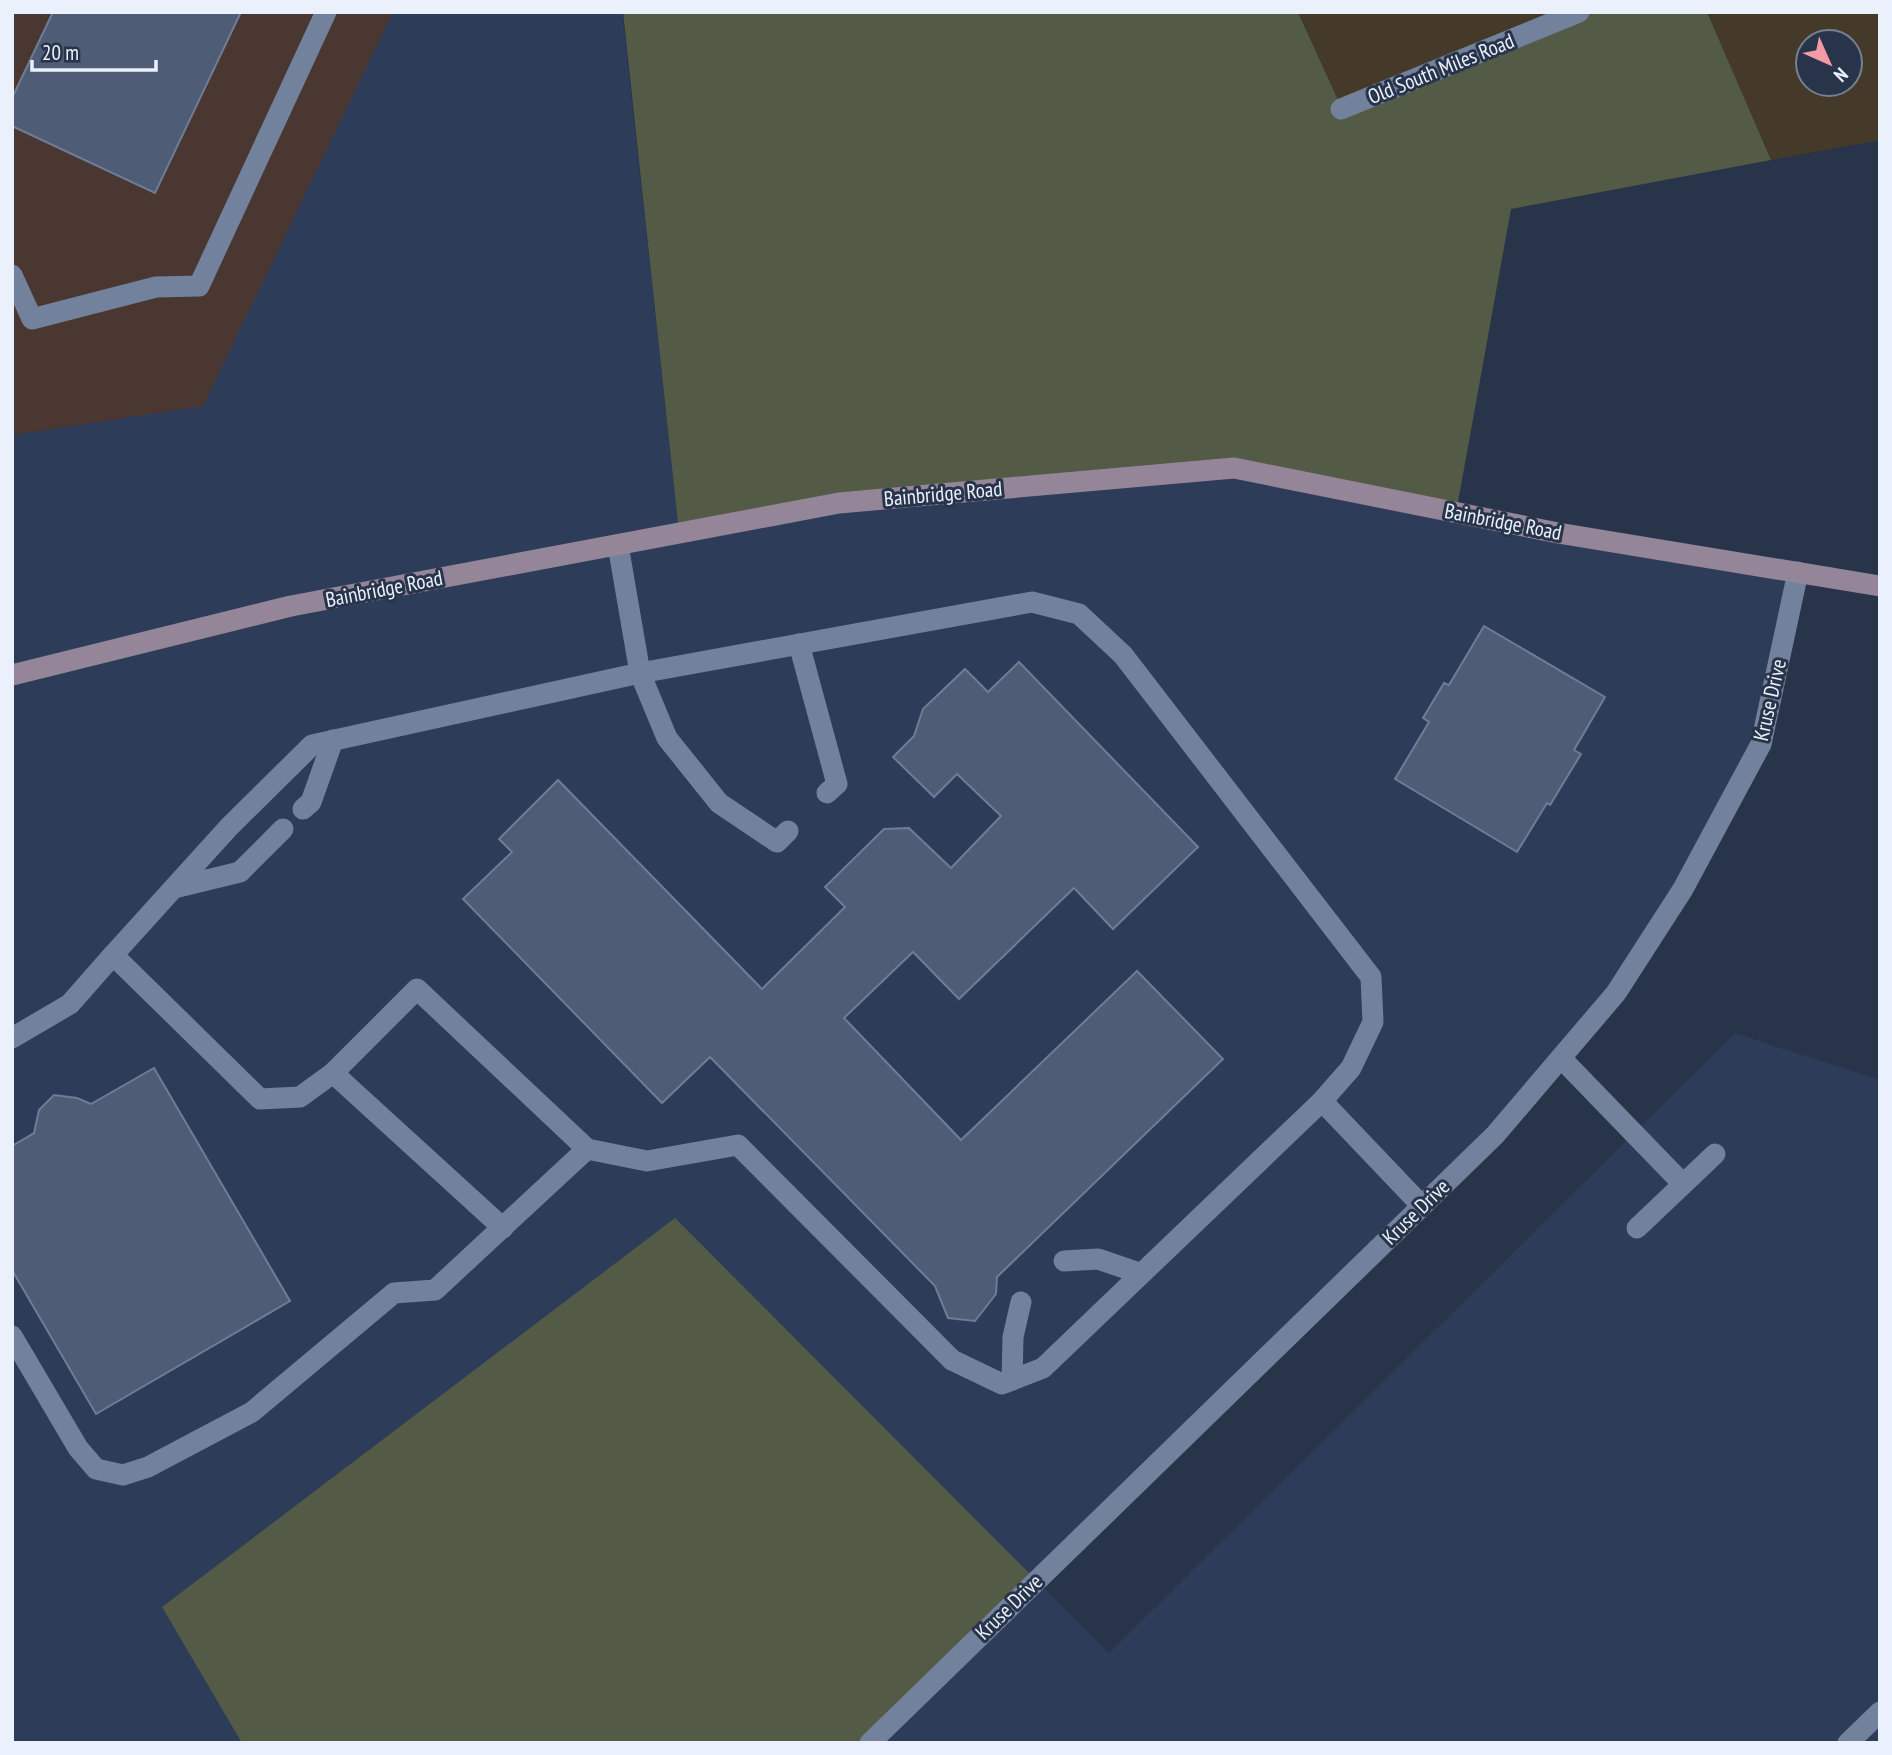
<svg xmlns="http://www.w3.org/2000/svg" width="1892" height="1755" font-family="'PT Sans Narrow',sans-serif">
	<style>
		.built { fill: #2d3c58 }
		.industrial { fill: #453a2a; fill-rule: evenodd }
		.medical { fill: #4a3731 }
		.green { fill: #535a46 }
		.building { fill: #4f5c75; stroke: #6e7d96; stroke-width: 2 }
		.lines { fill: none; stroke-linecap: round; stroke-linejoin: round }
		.lane { stroke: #73829c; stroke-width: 21 }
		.street { stroke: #73829c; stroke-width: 21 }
		.secondary { stroke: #948599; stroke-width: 21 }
		.labels { text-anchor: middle; stroke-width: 6; stroke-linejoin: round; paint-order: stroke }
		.street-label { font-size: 21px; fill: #eaf1fd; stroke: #28344a }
	</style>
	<rect width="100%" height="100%" fill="#28344a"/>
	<path class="built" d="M 12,12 L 622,12 L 679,533 L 839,503 L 1234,468 L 1798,572 L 1761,744 L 1683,889 L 1495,1135 L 1037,1581 L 1109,1653 L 1735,1033 L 1880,1080 L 1880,1743 L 12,1743 Z"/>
	<g class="industrial">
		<path d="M 1299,12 L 1579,12 L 1341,109 Z"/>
		<path d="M 1707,12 L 1880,12 L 1880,140 L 1771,160 ZM 1808,42 L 1850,42 L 1850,84 L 1808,84 Z"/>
	</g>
	<path class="medical" d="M 12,12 L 393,12 L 203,406 L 12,435 Z"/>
	<g class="green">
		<path d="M 623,12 L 1298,12 L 1342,109 L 1579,12 L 1707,12 L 1771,160 L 1511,209 L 1456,513 L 1234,468 L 839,503 L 679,533 Z"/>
		<path d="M 675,1218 L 1037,1581 L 870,1743 L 242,1743 L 162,1607 Z"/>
	</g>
	<g class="building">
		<path d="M 53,12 L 241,12 L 155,193 L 12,126 L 12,98 Z"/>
		<path d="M 1484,626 L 1605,697 L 1574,750 L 1581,754 L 1550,805 L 1547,803 L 1517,852 L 1395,779 L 1429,722 L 1423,718 L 1444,683 L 1449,685 Z"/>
		<path d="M 1019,662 L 1198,847 L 1113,929 L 1074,888 L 959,999 L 913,952 L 844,1018 L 961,1140 L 1137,971 L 1223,1059 L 997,1277 L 996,1294 L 975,1321 L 948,1318 L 935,1286 L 710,1057 L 662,1103 L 463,899 L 512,852 L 499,839 L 558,780 L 762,989 L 845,907 L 825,887 L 884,829 L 909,828 L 951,868 L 1001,816 L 957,774 L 934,797 L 893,757 L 914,736 L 923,709 L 965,669 L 988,692 Z"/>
		<path d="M 154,1068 L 290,1301 L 96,1414 L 12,1270 L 12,1146 L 34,1133 L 39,1110 L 54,1095 L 77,1098 L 91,1104 Z"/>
	</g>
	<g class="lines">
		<g class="lane">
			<path d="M 12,275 L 32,319 L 156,287 L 199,286 L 326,12"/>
			<path d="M 799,644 L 837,784 L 827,793"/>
			<path d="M 303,809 L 311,802 L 333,740"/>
			<path d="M 788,831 L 777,842 L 719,803 L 667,738 L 640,673 L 1032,602 L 1079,614 L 1123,655 L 1371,977 L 1373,1022 L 1351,1068 L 1322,1101"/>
			<path d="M 174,888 L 240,872 L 283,829"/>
			<path d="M 12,1038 L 70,1004 L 113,955"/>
			<path d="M 1561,1058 L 1682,1183"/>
			<path d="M 333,1073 L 300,1097 L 260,1099 L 113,955 L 229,827 L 312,745 L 640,673 L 618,545"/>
			<path d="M 503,1228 L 333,1073 L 417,989 L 587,1149 L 647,1161 L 738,1145 L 952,1360 L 1002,1384 L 1043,1368 L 1322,1101 L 1422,1206"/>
			<path d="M 1637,1228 L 1715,1154"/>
			<path d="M 1064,1261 L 1098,1259 L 1139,1273"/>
			<path d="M 12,1336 L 78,1448 L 96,1469 L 123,1475 L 148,1467 L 252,1412 L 394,1293 L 435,1290 L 587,1149"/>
			<path d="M 1012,1380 L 1013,1337 L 1021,1302"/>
			<path d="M 1848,1743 L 1880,1712"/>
		</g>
		<g class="street">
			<path d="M 1341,109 L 1579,12"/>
			<path d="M 870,1743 L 1495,1135 L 1616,993 L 1683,889 L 1761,744 L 1798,572"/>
		</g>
		<path class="secondary" d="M 12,675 L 291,606 L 839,503 L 1234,468 L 1558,533 L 1880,586"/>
	</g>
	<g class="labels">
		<g class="street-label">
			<text transform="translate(1441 69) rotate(-22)" y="7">Old South Miles Road</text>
			<text transform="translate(943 494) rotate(-5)" y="7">Bainbridge Road</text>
			<text transform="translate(1503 522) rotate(11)" y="7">Bainbridge Road</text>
			<text transform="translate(384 589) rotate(-11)" y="7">Bainbridge Road</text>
			<text transform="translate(1770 700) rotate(-77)" y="7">Kruse Drive</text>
			<text transform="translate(1416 1212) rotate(-44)" y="7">Kruse Drive</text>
			<text transform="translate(1009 1607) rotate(-44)" y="7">Kruse Drive</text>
		</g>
	</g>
	<rect width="1892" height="1755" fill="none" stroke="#eaf1fd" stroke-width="28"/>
	<g transform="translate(1829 63) rotate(135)"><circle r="33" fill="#28344a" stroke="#768092" stroke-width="2"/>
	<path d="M0-5L12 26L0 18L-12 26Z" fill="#f39aa9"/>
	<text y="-10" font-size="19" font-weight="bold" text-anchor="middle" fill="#eaf1fd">N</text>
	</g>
	<path d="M32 60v10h124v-10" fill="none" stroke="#eaf1fd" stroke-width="3.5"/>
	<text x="42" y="60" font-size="21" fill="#eaf1fd" stroke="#28344a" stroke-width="5" paint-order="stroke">20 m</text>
</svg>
